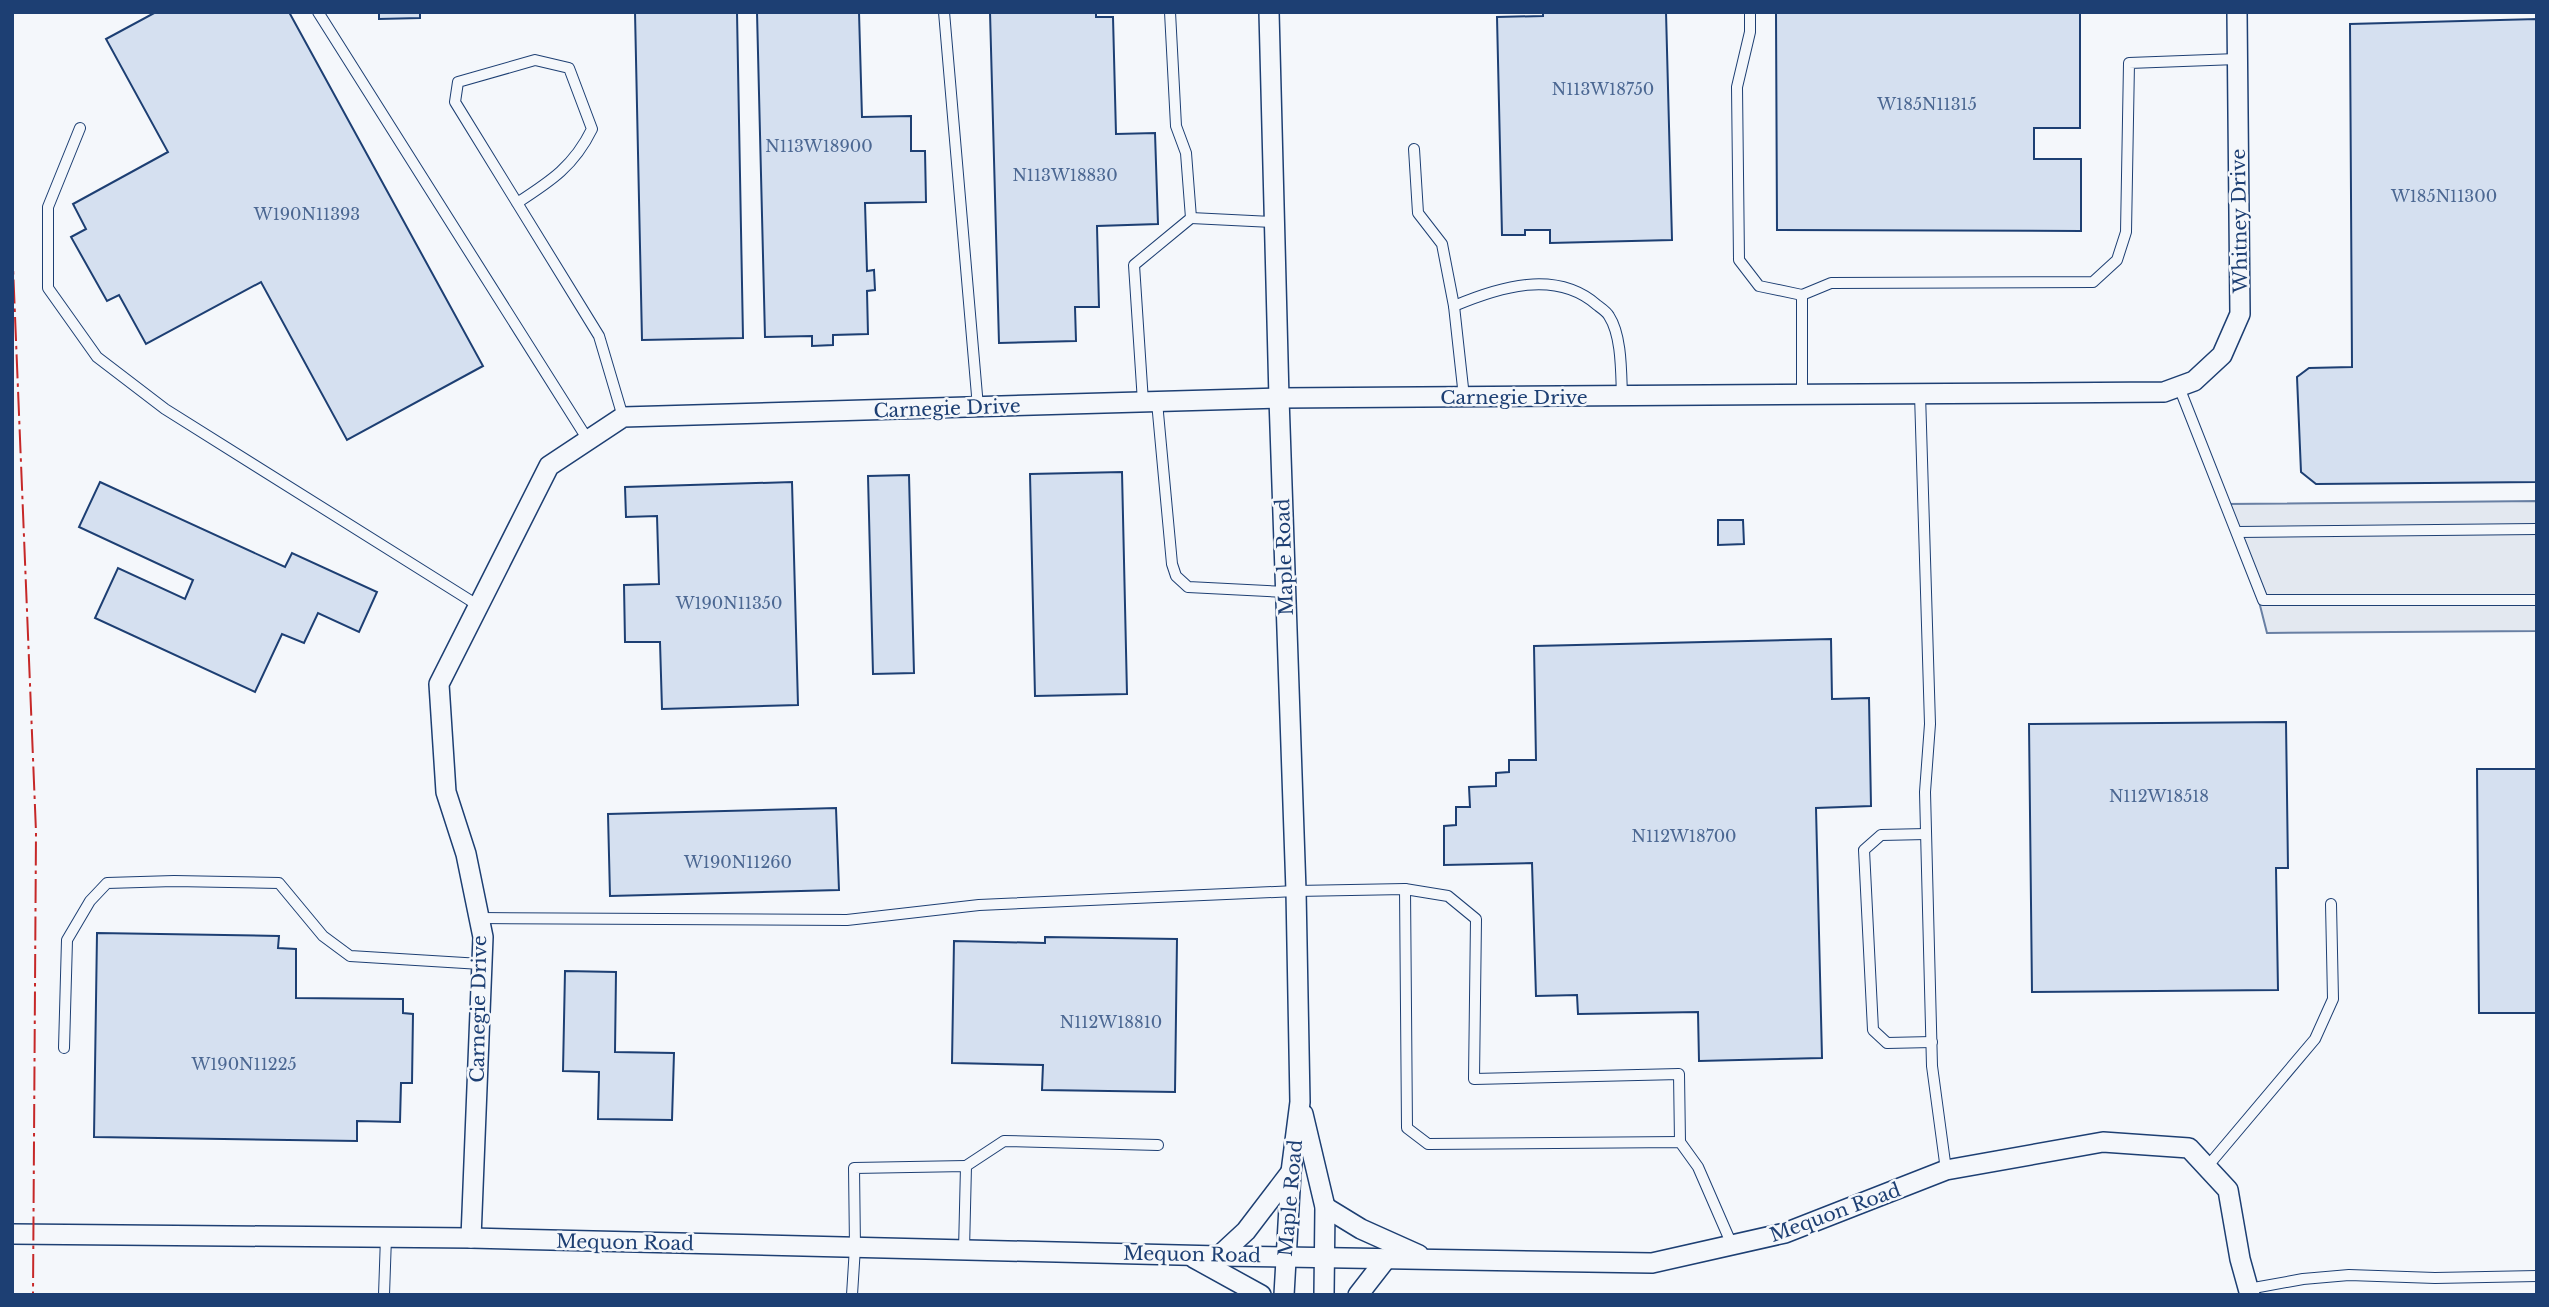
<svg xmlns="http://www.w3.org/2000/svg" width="2549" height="1307" font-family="'Libre Baskerville',serif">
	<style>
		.parking { fill: #e3e8f0; stroke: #687fa3; stroke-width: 2 }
		.building { fill: #d5e0f0; stroke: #1d3f73; stroke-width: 2 }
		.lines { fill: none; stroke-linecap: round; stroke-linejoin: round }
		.lane-casing { stroke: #1d3f73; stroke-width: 12 }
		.street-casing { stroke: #1d3f73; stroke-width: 22 }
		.lane { stroke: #f4f7fb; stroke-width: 10 }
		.street { stroke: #f4f7fb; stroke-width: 19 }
		.power { stroke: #c62828; stroke-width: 2; stroke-dasharray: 24 5 3.5 5; stroke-linecap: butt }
		.labels { text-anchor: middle; stroke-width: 5; stroke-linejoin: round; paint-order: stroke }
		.number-label { font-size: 16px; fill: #4b6792 }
		.street-label { font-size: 19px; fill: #1d3f73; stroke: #f4f7fb }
	</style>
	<rect width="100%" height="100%" fill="#f4f7fb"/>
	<path class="parking" d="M 2537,501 L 2537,631 L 2267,633 L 2250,566 L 2226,504 Z"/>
	<g class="building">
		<path d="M 156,12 L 289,12 L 483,366 L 347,440 L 261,282 L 146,344 L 119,295 L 107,301 L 71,237 L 86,229 L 73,204 L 168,152 L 106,39 Z"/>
		<path d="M 379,12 L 420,12 L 420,18 L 379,19 Z"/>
		<path d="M 635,12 L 737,12 L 743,338 L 642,340 Z"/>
		<path d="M 757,12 L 859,12 L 862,117 L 911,116 L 911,151 L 925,151 L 926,202 L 865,203 L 867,271 L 874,270 L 875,290 L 867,291 L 868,334 L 833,335 L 833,345 L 812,346 L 812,336 L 765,337 Z"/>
		<path d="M 990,12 L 1096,12 L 1096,17 L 1113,17 L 1116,134 L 1155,133 L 1158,224 L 1097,226 L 1099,307 L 1075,307 L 1076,341 L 999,343 Z"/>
		<path d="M 1543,12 L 1666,12 L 1672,240 L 1550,243 L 1550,230 L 1525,230 L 1525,235 L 1502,235 L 1497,17 L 1543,16 Z"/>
		<path d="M 1776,12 L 2080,12 L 2080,128 L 2034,128 L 2034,159 L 2081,159 L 2081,231 L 1777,230 Z"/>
		<path d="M 2537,19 L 2537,482 L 2316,484 L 2301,472 L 2297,377 L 2309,368 L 2352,367 L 2350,24 Z"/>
		<path d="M 1122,472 L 1127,694 L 1035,696 L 1030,474 Z"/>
		<path d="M 909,475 L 914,673 L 873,674 L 868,476 Z"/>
		<path d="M 100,482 L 285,567 L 292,553 L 377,592 L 359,632 L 318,613 L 304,643 L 282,634 L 255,692 L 95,618 L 118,568 L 185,599 L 193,580 L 79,527 Z"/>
		<path d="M 792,482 L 798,705 L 662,709 L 660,642 L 625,642 L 624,585 L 659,584 L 657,516 L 626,517 L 625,487 Z"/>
		<path d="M 1718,520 L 1743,520 L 1744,544 L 1718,545 Z"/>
		<path d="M 1831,639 L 1832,699 L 1869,698 L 1871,806 L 1816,808 L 1822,1058 L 1699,1061 L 1698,1012 L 1578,1014 L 1577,995 L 1536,996 L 1532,863 L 1444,865 L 1444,826 L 1456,825 L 1456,807 L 1470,807 L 1469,787 L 1496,786 L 1496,773 L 1509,772 L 1509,760 L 1536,760 L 1534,646 Z"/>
		<path d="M 2286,722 L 2288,868 L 2276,868 L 2278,990 L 2032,992 L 2029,724 Z"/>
		<path d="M 2477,769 L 2537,769 L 2537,1013 L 2479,1013 Z"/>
		<path d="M 836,808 L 839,890 L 610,896 L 608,814 Z"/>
		<path d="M 97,933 L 279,936 L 278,948 L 296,949 L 296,998 L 403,999 L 403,1013 L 413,1014 L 412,1083 L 401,1083 L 400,1122 L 357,1121 L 357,1141 L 94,1137 Z"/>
		<path d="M 1045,937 L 1177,939 L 1175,1092 L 1042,1090 L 1043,1065 L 952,1063 L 954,941 L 1045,943 Z"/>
		<path d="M 565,971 L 616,972 L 615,1052 L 674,1053 L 672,1120 L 598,1119 L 599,1072 L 563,1071 Z"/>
	</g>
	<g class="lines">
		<g class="lane-casing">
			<g id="lane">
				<path d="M 318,12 L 588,440"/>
				<path d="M 944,12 L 978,407"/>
				<path d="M 1750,12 L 1750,32 L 1737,87 L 1739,260 L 1759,286 L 1802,295 L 1802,395"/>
				<path d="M 80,128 L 48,207 L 48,288 L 97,357 L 165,409 L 479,606"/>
				<path d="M 1414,149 L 1418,213 L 1442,244 L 1454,306 L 1464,397"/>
				<path d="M 517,203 C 551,181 574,166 592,129 L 569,68 L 535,60 L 458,82 L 455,102 L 599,336 L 623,417"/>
				<path d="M 1191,218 L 1274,222"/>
				<path d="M 1802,295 L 1831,283 L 2093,282 L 2117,260 L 2126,232 L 2129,63 L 2237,59"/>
				<path d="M 1454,306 C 1499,287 1556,269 1597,305 C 1601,308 1607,312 1609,316 C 1622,336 1621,373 1622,396"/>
				<path d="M 2179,387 L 2263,600 L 2537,600"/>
				<path d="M 1920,394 L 1930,724 L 1925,792 L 1932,1066 L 1946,1170"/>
				<path d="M 1143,402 L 1134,265 L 1191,218 L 1186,153 L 1176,126 L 1170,12"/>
				<path d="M 1157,402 L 1172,564 L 1176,576 L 1188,587 L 1286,592"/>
				<path d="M 2237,532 L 2537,529"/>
				<path d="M 1926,834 L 1881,835 L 1864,850 L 1873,1030 L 1887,1043 L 1932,1042"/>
				<path d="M 1405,889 L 1407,1128 L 1428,1144 L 1680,1142 L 1698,1167 L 1732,1245"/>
				<path d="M 479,918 L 847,920 L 979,905 L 1296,891 L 1405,889 L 1448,896 L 1476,919 L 1474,1079 L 1679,1074 L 1680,1142"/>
				<path d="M 64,1048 L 67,940 L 90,901 L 107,883 L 174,881 L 279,883 L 323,936 L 350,956 L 481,964"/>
				<path d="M 966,1166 L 1004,1141 L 1158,1145"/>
				<path d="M 2207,1167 L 2315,1039 L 2333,999 L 2331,904"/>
				<path d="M 2248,1289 L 2303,1279 L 2349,1275 L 2435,1278 L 2537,1276"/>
				<path d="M 384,1295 L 386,1237"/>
				<path d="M 852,1295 L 855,1247 L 854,1168 L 966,1166 L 964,1250"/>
			</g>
		</g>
		<g class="street-casing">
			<g id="street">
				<path d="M 1269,12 L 1279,398 L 1296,891 L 1300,1102 L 1291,1172 L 1284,1295"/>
				<path d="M 1303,1114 L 1325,1207 L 1324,1295"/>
				<path d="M 1325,1207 L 1361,1229 L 1419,1255"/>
				<path d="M 12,1234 L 471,1238 L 1219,1256 L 1652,1263 L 1785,1233 L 1946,1170 L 2103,1142 L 2189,1148 L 2228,1190 L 2240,1259 L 2250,1295"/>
				<path d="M 471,1238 L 483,937 L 466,854 L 446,792 L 439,684 L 549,466 L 623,417 L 1279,398 L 2164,392 L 2194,381 L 2222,355 L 2240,314 L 2237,12"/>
				<path d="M 1219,1256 L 1246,1231 L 1291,1172"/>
				<path d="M 1194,1258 L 1261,1295"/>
				<path d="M 1358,1295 L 1386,1259"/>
			</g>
		</g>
		<use href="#lane" class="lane"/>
		<use href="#street" class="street"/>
		<path class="power" d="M 12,242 L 36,832 L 33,1295"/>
	</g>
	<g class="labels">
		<g class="number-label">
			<text x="1603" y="95">N113W18750</text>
			<text x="1927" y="110">W185N11315</text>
			<text x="819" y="152">N113W18900</text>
			<text x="1065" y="181">N113W18830</text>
			<text x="2444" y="202">W185N11300</text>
			<text x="307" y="220">W190N11393</text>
			<text x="729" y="609">W190N11350</text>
			<text x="2159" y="802">N112W18518</text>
			<text x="1684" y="842">N112W18700</text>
			<text x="738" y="868">W190N11260</text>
			<text x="1111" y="1028">N112W18810</text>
			<text x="244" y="1070">W190N11225</text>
		</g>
		<g class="street-label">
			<text transform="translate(2239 221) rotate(-91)" y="7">Whitney Drive</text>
			<text x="1514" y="404">Carnegie Drive</text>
			<text transform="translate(947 408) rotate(-2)" y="7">Carnegie Drive</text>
			<text transform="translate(1284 557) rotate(-92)" y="7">Maple Road</text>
			<text transform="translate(478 1009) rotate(-89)" y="7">Carnegie Drive</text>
			<text transform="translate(1290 1198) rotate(-85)" y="7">Maple Road</text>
			<text transform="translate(1835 1212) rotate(-20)" y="7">Mequon Road</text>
			<text transform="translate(625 1242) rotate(1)" y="7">Mequon Road</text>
			<text transform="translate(1192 1254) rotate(1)" y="7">Mequon Road</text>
		</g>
	</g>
	<rect width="2549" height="1307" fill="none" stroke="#1d3f73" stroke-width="28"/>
</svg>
